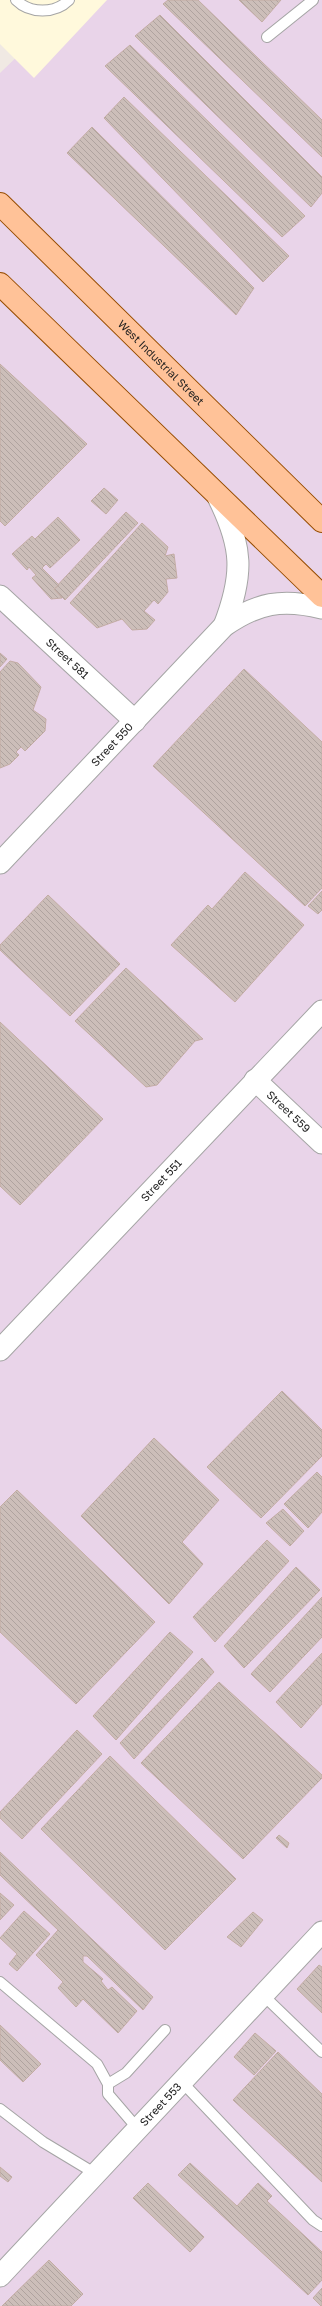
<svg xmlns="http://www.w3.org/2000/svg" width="322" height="2306" font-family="'Golos Text',sans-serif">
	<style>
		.industrial { fill: #e9d4e9 }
		.education { fill: #fff9dc }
		.building { fill: url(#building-back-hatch); stroke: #c3aca4 }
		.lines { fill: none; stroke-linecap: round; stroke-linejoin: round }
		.service-casing { stroke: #a5a5a5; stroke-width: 12 }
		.minor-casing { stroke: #a5a5a5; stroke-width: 23 }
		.primary-casing { stroke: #974c00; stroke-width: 24 }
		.service { stroke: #fff; stroke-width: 10 }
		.minor { stroke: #fff; stroke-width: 21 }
		.primary { stroke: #ffc298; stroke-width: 22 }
		.labels { text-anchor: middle; stroke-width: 3.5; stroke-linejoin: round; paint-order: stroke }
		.street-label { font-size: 11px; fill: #1e1e1e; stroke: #fff }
	</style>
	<defs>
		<pattern id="building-back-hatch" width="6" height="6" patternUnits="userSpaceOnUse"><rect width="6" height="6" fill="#ccbeb9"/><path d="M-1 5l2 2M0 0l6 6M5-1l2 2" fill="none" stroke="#afa39f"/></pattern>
	</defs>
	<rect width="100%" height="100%" fill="#f0e9e3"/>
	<path class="industrial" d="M 76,0 L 322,0 L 322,2306 L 0,2306 L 0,73 Z"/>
	<path class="education" d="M 0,0 L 107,0 L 34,78 L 0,44 Z"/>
	<g class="building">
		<path d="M 168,0 L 198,0 L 322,120 L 322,157 L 163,4 Z"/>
		<path d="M 239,0 L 281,0 L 262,22 Z"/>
		<path d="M 160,15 L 322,177 L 322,193 L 311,207 L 135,36 Z"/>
		<path d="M 130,45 L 305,216 L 282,237 L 105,66 Z"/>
		<path d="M 124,97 L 289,256 L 263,282 L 104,118 Z"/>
		<path d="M 92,127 L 254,288 L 236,315 L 67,153 Z"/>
		<path d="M 0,364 L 87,444 L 5,526 L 0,521 Z"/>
		<path d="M 104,488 L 118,500 L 106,514 L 91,501 Z"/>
		<path d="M 126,512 L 138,523 L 65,600 L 54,589 Z"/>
		<path d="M 58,517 L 80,540 L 50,568 L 46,564 L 42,568 L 59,585 L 54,589 L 62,598 L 51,599 L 32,578 L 36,575 L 29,567 L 27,570 L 12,554 L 32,536 L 35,539 Z"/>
		<path d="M 142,523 L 168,547 L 165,556 L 174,554 L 177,578 L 166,579 L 168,592 L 158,604 L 154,600 L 144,611 L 155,620 L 147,629 L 132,630 L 122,619 L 97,628 L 70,603 Z"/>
		<path d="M 0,653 L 7,659 L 0,667 Z"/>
		<path d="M 10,661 L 18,663 L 41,687 L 33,710 L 46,719 L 45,731 L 25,751 L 21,747 L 16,752 L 19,755 L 10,764 L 0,768 L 0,672 Z"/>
		<path d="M 244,669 L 322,742 L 322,888 L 305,906 L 153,766 Z"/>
		<path d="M 245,872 L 304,925 L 235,1002 L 171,945 L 208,905 L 212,909 Z"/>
		<path d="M 322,891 L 322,910 L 318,914 L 308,906 Z"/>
		<path d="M 48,895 L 120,964 L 70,1016 L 0,950 L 0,945 Z"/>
		<path d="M 126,968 L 203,1039 L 195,1041 L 157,1085 L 146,1087 L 75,1021 Z"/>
		<path d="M 0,1022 L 103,1119 L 20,1205 L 0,1186 Z"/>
		<path d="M 282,1391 L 322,1430 L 322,1456 L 261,1518 L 207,1467 Z"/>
		<path d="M 154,1438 L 219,1500 L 182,1542 L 203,1564 L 169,1604 L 81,1516 Z"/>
		<path d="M 317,1472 L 322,1477 L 322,1512 L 308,1528 L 284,1504 Z"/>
		<path d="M 17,1490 L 155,1622 L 76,1704 L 0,1632 L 0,1507 Z"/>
		<path d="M 283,1509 L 304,1531 L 290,1546 L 266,1523 Z"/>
		<path d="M 267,1540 L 289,1561 L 215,1642 L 193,1617 Z"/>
		<path d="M 296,1567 L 320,1590 L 244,1668 L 224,1646 Z"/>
		<path d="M 322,1597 L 322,1637 L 270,1692 L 251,1674 Z"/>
		<path d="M 170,1632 L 193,1652 L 116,1740 L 93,1716 Z"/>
		<path d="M 322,1653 L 322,1704 L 301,1728 L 276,1702 Z"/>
		<path d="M 202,1658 L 214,1672 L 134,1759 L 120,1743 Z"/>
		<path d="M 219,1682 L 322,1775 L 322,1778 L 243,1859 L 141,1763 Z"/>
		<path d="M 77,1730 L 102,1754 L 22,1839 L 0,1818 L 0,1812 Z"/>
		<path d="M 110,1756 L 236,1879 L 165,1950 L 41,1829 Z"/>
		<path d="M 279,1835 L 289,1843 L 287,1848 L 276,1838 Z"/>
		<path d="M 0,1852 L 153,1997 L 143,2010 L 87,1956 L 83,1956 L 83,1962 L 103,1979 L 101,1981 L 108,1990 L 112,1987 L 137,2011 L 118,2033 L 83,1999 L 76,2007 L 58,1988 L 63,1982 L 36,1955 L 58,1930 L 0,1875 Z"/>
		<path d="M 0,1893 L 14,1905 L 0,1920 Z"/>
		<path d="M 24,1911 L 50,1934 L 17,1971 L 9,1964 L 17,1954 L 0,1938 Z"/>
		<path d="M 253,1912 L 263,1920 L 241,1947 L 227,1937 Z"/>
		<path d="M 319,1965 L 322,1967 L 322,2013 L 297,1989 Z"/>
		<path d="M 0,2025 L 41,2064 L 23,2082 L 0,2060 Z"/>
		<path d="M 255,2033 L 276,2051 L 254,2075 L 234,2057 Z"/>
		<path d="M 278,2052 L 322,2094 L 322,2182 L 233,2100 Z"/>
		<path d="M 190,2163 L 237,2206 L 258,2183 L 272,2196 L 267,2201 L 322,2252 L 322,2280 L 308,2295 L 178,2175 Z"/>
		<path d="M 0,2167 L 12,2177 L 8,2182 L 0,2176 Z"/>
		<path d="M 148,2183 L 204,2237 L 190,2252 L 133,2198 Z"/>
		<path d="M 49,2260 L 83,2294 L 71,2306 L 2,2306 Z"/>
		<path d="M 322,2288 L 322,2306 L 321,2306 L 313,2298 Z"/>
	</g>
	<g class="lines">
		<g class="service-casing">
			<g id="service">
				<path d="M 16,0 C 30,14 55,14 69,0"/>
				<path d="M 267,37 L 313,0"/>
				<path d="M 0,1982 L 97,2064 L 108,2084 L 108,2094 L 138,2129"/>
				<path d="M 263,1995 L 322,2052"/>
				<path d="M 182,2082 L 313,2220 L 322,2226"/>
				<path d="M 108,2084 L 126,2073 L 165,2030"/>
				<path d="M 0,2109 L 43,2142 L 96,2174"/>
			</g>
		</g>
		<g class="minor-casing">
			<g id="minor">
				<path d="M 218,497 C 243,547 244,574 224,626"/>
				<path id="s1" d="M 0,596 L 135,721"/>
				<path id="s2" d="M 0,863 L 224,626 C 257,603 282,598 322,608"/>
				<path id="s3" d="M 255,1080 L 322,1143"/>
				<path id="s4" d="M 0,1350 L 322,1011"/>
				<path id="s5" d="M 0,2276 L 322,1932"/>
			</g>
		</g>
		<g class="primary-casing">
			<g id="primary">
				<path id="s6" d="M 0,204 L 322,521"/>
				<path d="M 0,284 L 322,596"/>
			</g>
		</g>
		<use href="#service" class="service"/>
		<use href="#minor" class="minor"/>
		<use href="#primary" class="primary"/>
	</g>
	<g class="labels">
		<g class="street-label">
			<text dy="4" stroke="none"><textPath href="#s6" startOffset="226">West Industrial Street</textPath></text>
			<text dy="4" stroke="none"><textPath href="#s1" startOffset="92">Street 581</textPath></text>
			<text dy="4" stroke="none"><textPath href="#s2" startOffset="163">Street 550</textPath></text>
			<text dy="4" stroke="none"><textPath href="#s3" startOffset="46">Street 559</textPath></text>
			<text dy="4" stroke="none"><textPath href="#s4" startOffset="234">Street 551</textPath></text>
			<text dy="4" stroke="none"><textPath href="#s5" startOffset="235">Street 553</textPath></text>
		</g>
	</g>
</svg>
